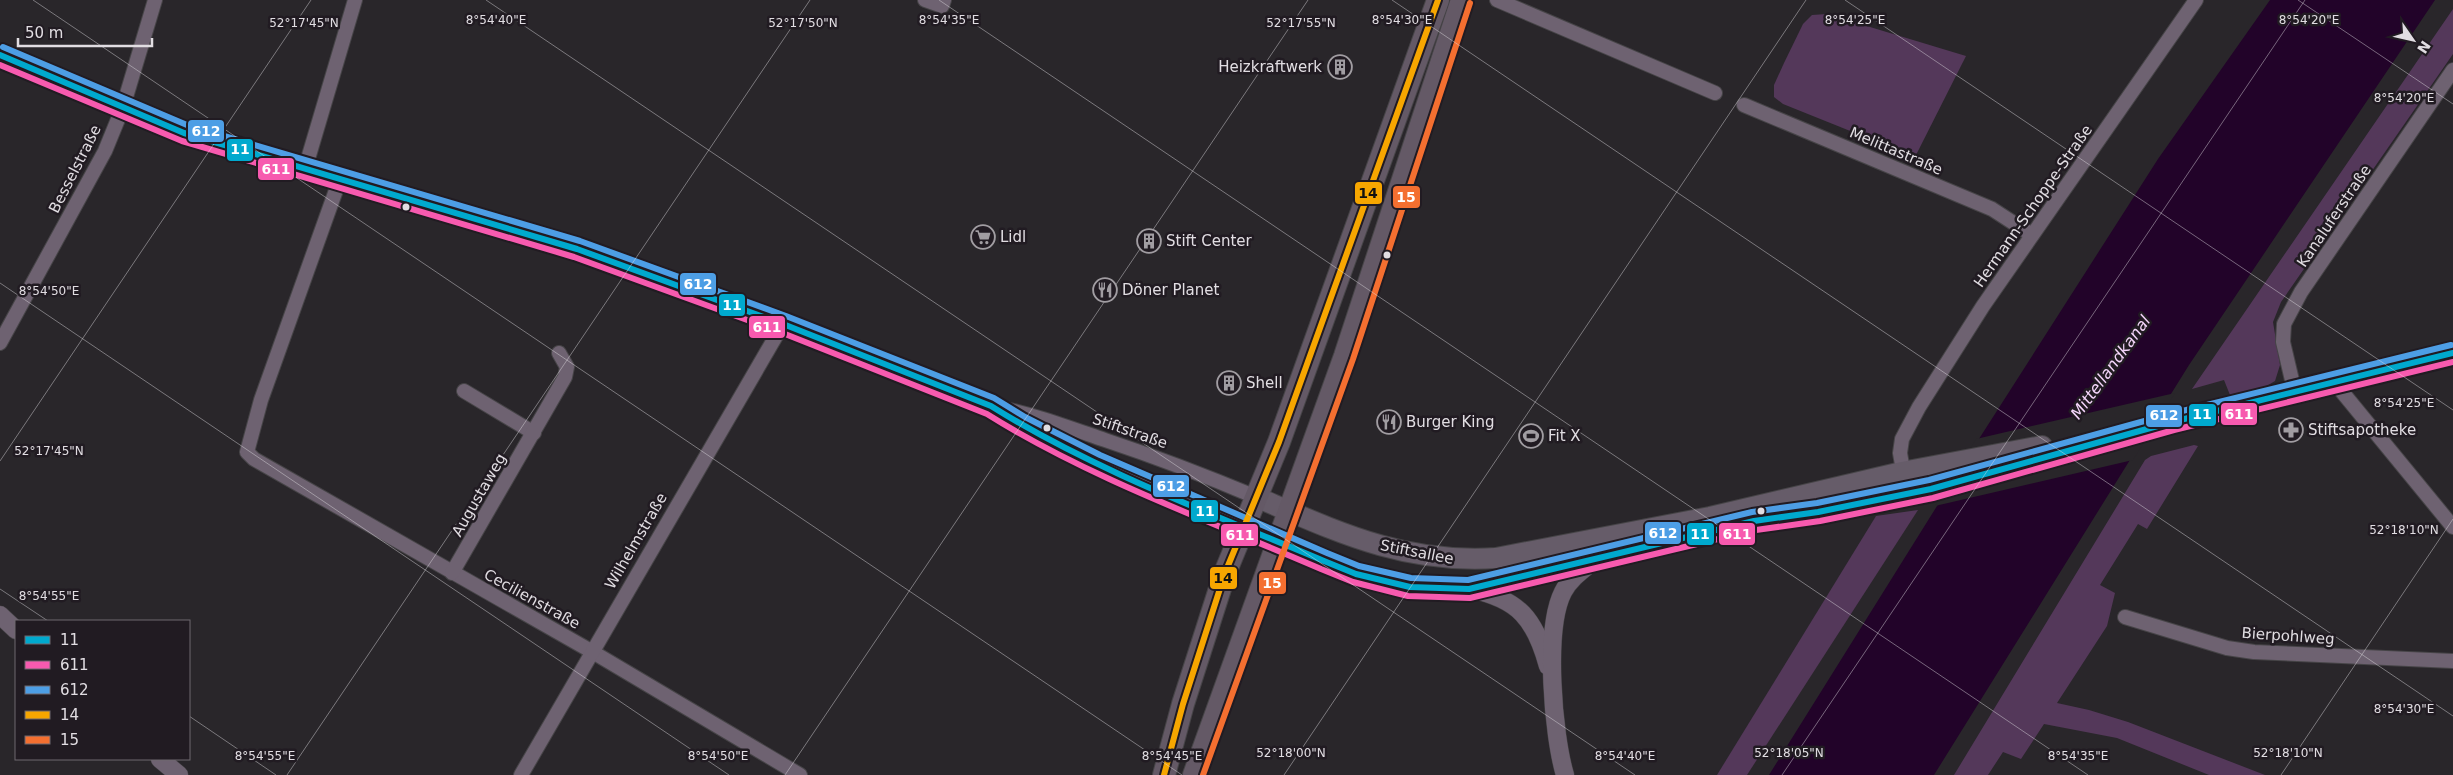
<svg xmlns="http://www.w3.org/2000/svg" width="2453" height="775" font-family="'DejaVu Sans',sans-serif">
	<style>
		.green { fill: #54385a }
		.water { fill: #220329 }
		.pier { fill: #29262a }
		.lines { fill: none; stroke-linecap: round; stroke-linejoin: round }
		.minor-casing { stroke: #464447; stroke-width: 16 }
		.tertiary-casing { stroke: #464447; stroke-width: 19 }
		.secondary-casing { stroke: #464447; stroke-width: 22 }
		.primary-casing { stroke: #464447; stroke-width: 24 }
		.minor { stroke: #6e6271; stroke-width: 14 }
		.tertiary { stroke: #6e6271; stroke-width: 18 }
		.secondary { stroke: #665c69; stroke-width: 20 }
		.primary { stroke: #645966; stroke-width: 22 }
		.bus-1-casing { stroke: #211b22; stroke-width: 10 }
		.bus-2-casing { stroke: #211b22; stroke-width: 10 }
		.bus-3-casing { stroke: #211b22; stroke-width: 10 }
		.bus-4-casing { stroke: #211b22; stroke-width: 10 }
		.bus-5-casing { stroke: #211b22; stroke-width: 10 }
		.bus-1 { stroke: #00a9ce; stroke-width: 6 }
		.bus-2 { stroke: #f75aaf; stroke-width: 6 }
		.bus-3 { stroke: #4d9ee5; stroke-width: 6 }
		.bus-4 { stroke: #f7a600; stroke-width: 6 }
		.bus-5 { stroke: #f46f30; stroke-width: 6 }
		.ticks { fill: none; stroke: #e1dde2; stroke-width: 1; stroke-opacity: 0.45 }
		.bus-dot { fill: #e1dde2; stroke: #211b22; stroke-width: 2 }
		.labels { text-anchor: middle; stroke-width: 5; stroke-linejoin: round; paint-order: stroke }
		.poi-label { font-size: 15px; fill: #e1dde2; stroke: #211b22; text-anchor: start }
		.street-label { font-size: 15px; fill: #e1dde2; stroke: #211b22 }
		.water-label { font-size: 16px; font-style: italic; fill: #f5d6fb; stroke: #211b22 }
		.ticks-label { font-size: 12px; text-anchor: middle; fill: #e1dde2; stroke: #211b22; stroke-width: 5; stroke-linejoin: round; paint-order: stroke }
		.line-badge { stroke: #211b22; stroke-width: 2 }
		.badge-label { font-size: 14px; text-anchor: middle; font-weight: bold; fill: #fff }
		.pale-badge-label { font-size: 14px; text-anchor: middle; font-weight: bold; fill: #111 }
	</style>
	<rect width="100%" height="100%" fill="#29262a"/>
	<g class="green">
		<path d="M 2453,9 L 2453,54 L 2281,302 L 2273,322 L 2280,365 L 2275,381 L 2258,391 L 2230,395 L 2224,380 L 2192,389 Z"/>
		<path d="M 1827,14 L 1966,56 L 1915,157 L 1783,104 L 1774,97 L 1774,85 L 1784,63 L 1803,24 L 1812,15 Z"/>
		<path d="M 2194,445 L 2198,446 L 2147,529 L 2138,524 L 2100,585 L 2115,593 L 2107,626 L 2057,703 L 2089,710 L 2128,722 L 2265,775 L 2209,775 L 2117,738 L 2044,724 L 2021,759 L 2003,752 L 1988,775 L 1954,775 L 2145,460 L 2151,456 Z"/>
		<path d="M 1918,510 L 1747,775 L 1717,775 L 1876,516 Z"/>
	</g>
	<path class="water" d="M 2270,0 L 2435,0 L 2189,365 L 1934,775 L 1769,775 L 1977,442 L 2158,159 Z"/>
	<path class="pier" d="M 2175,393 L 2133,460 L 1935,506 L 1976,439 Z"/>
	<g class="lines">
		<g class="minor-casing">
			<g id="minor">
				<path d="M 925,0 L 942,6 L 944,0"/>
				<path d="M 1497,0 L 1715,93"/>
				<path d="M 0,55 L 184,133 L 577,249 L 639,270 L 783,324 L 991,406 C 1030,413 1067,427 1105,440 C 1156,457 1206,476 1256,497"/>
				<path d="M 1744,105 L 1992,209 L 2032,235"/>
				<path d="M 305,169 L 355,0"/>
				<path d="M 340,179 L 261,400 L 247,452 L 254,459 L 591,651 L 800,775"/>
				<path d="M 0,343 L 105,151 L 123,107 L 155,0"/>
				<path d="M 2334,382 L 2453,527"/>
				<path d="M 464,391 L 534,433"/>
				<path d="M 2295,393 L 2283,342 L 2284,324 L 2301,292 L 2453,70"/>
				<path d="M 998,410 C 1075,458 1160,490 1243,526"/>
				<path d="M 1907,494 L 1900,453 L 1902,439 L 1919,407 L 1983,306 L 2196,0"/>
				<path d="M 452,573 L 565,377 L 567,367 L 559,353"/>
				<path d="M 2125,617 L 2227,648 L 2254,652 L 2453,661"/>
				<path d="M 521,775 L 783,324"/>
			</g>
		</g>
		<g class="tertiary-casing">
			<g id="tertiary">
				<path d="M 1470,589 C 1519,599 1535,619 1548,666"/>
				<path d="M 0,615 L 16,630"/>
				<path d="M 160,759 L 179,775"/>
				<path d="M 1565,775 C 1553,735 1544,629 1563,592 C 1570,578 1584,569 1596,559"/>
			</g>
		</g>
		<g class="secondary-casing">
			<g id="secondary">
				<path d="M 1256,497 C 1338,532 1404,564 1496,558 L 1710,517 L 1902,472 L 2042,446"/>
				<path d="M 1243,526 L 1356,574 L 1410,587 L 1469,589 L 1754,521 L 1818,512 L 1931,489 L 2172,422 L 2453,353"/>
			</g>
		</g>
		<g class="primary-casing">
			<g id="primary">
				<path d="M 1164,775 L 1183,704 L 1225,573 L 1279,442 L 1438,0"/>
				<path d="M 1194,775 L 1345,356 L 1462,0"/>
			</g>
		</g>
		<use href="#minor" class="minor"/>
		<use href="#tertiary" class="tertiary"/>
		<use href="#secondary" class="secondary"/>
		<use href="#primary" class="primary"/>
		<g class="bus-1-casing">
			<path id="bus-1" d="M 0,55 L 184,133 L 577,249 L 783,324 L 991,406 C 1093,470 1213,514 1324,561 L 1356,574 L 1410,587 L 1469,589 L 1754,521 L 1818,512 L 1931,489 L 2172,422 L 2453,353"/>
		</g>
		<g class="bus-2-casing">
			<path id="bus-2" d="M 0,65 L 182,141 L 574,257 L 780,332 L 987,414 C 1089,478 1210,521 1321,569 L 1353,582 L 1408,596 L 1470,598 L 1756,530 L 1820,521 L 1933,498 L 2174,430 L 2453,362"/>
		</g>
		<g class="bus-3-casing">
			<path id="bus-3" d="M 3,47 L 187,125 L 580,241 L 786,316 L 994,398 L 1025,417 L 1100,455 L 1327,553 L 1359,566 L 1411,578 L 1468,580 L 1752,512 L 1817,503 L 1929,480 L 2170,414 L 2451,345"/>
		</g>
		<g class="bus-4-casing">
			<path id="bus-4" d="M 1164,775 L 1183,704 L 1225,573 L 1279,442 L 1438,0"/>
		</g>
		<g class="bus-5-casing">
			<path id="bus-5" d="M 1203,775 L 1353,359 L 1470,3"/>
		</g>
		<use href="#bus-1" class="bus-1"/>
		<use href="#bus-2" class="bus-2"/>
		<use href="#bus-3" class="bus-3"/>
		<use href="#bus-4" class="bus-4"/>
		<use href="#bus-5" class="bus-5"/>
	</g>
	<path class="ticks" d="M 33,0 L 1182,775M 486,0 L 1635,775M 939,0 L 2088,775M 1392,0 L 2453,716M 1845,0 L 2453,410M 2298,0 L 2453,104M 0,283 L 729,775M 0,461 L 311,0M 0,589 L 48,621M 189,716 L 276,775M 287,775 L 810,0M 785,775 L 1308,0M 1284,775 L 1806,0M 1782,775 L 2305,0M 2281,775 L 2453,519"/>
	<defs>
		<g id="building-ring" transform="scale(1.25)"><circle r="9.5" fill="#211b22" stroke="#a19da2" stroke-width="1.5"/><path d="M-4-6H4V6H1V3H-1V6H-4ZM-2.5-4.3h1.7v1.8h-1.7ZM.8-4.3h1.7v1.8H.8ZM-2.5-1h1.7V.8h-1.7ZM.8-1h1.7V.8H.8Z" fill="#a19da2"/></g>
		<g id="supermarket-ring" transform="scale(1.25)"><circle r="9.5" fill="#211b22" stroke="#a19da2" stroke-width="1.5"/><path d="M-6-5.5h2.5l.6 2H6L4.5 2H-2.5L-4.4-4H-6ZM-1.5 3.2a1.3 1.3 0 1 0 .1 0ZM3 3.2a1.3 1.3 0 1 0 .1 0Z" fill="#a19da2"/></g>
		<g id="restaurant-ring" transform="scale(1.25)"><circle r="9.5" fill="#211b22" stroke="#a19da2" stroke-width="1.5"/><path d="M-5-6h1v4h1v-4h1v4h1v-4h1v5L-1.5 .5V6h-2V.5L-5-1ZM5-6V6H3V1.5H1.5Q1.5-4 5-6Z" fill="#a19da2"/></g>
		<g id="pharmacy-ring" transform="scale(1.25)"><circle r="9.5" fill="#211b22" stroke="#a19da2" stroke-width="1.5"/><path d="M-2-6h4v4h4v4h-4v4h-4v-4h-4v-4h4Z" fill="#a19da2"/></g>
		<g id="stadium-ring" transform="scale(1.25)"><circle r="9.5" fill="#211b22" stroke="#a19da2" stroke-width="1.5"/><path d="M0-5a6.5 5 0 1 0 0 10a6.5 5 0 1 0 0-10ZM-3.5-1.8h7v3.6h-7Z" fill="#a19da2"/></g>
	</defs>
	<g fill-rule="evenodd">
		<use href="#building-ring" x="1340" y="67"/>
		<use href="#supermarket-ring" x="983" y="237"/>
		<use href="#building-ring" x="1149" y="241"/>
		<use href="#restaurant-ring" x="1105" y="290"/>
		<use href="#building-ring" x="1229" y="383"/>
		<use href="#restaurant-ring" x="1389" y="422"/>
		<use href="#pharmacy-ring" x="2291" y="430"/>
		<use href="#stadium-ring" x="1531" y="436"/>
	</g>
	<g class="bus-dot">
		<circle cx="406" cy="207" r="4.5"/>
		<circle cx="1387" cy="255" r="4.5"/>
		<circle cx="1047" cy="428" r="4.5"/>
		<circle cx="1761" cy="511" r="4.5"/>
	</g>
	<g class="labels">
		<g class="poi-label">
			<text x="1322" y="72" text-anchor="end">Heizkraftwerk</text>
			<text x="1000" y="242">Lidl</text>
			<text x="1166" y="246">Stift Center</text>
			<text x="1122" y="295">Döner Planet</text>
			<text x="1246" y="388">Shell</text>
			<text x="1406" y="427">Burger King</text>
			<text x="2308" y="435">Stiftsapotheke</text>
			<text x="1548" y="441">Fit X</text>
		</g>
		<g class="street-label">
			<text transform="translate(1896 151) rotate(23)" y="5">Melittastraße</text>
			<text transform="translate(75 169) rotate(-63)" y="5">Besselstraße</text>
			<text transform="translate(2033 206) rotate(-55)" y="5">Hermann-Schoppe-Straße</text>
			<text transform="translate(2334 216) rotate(-56)" y="5">Kanaluferstraße</text>
			<text transform="translate(1130 431) rotate(19)" y="5">Stiftstraße</text>
			<text transform="translate(479 495) rotate(-60)" y="5">Augustaweg</text>
			<text transform="translate(636 541) rotate(-60)" y="5">Wilhelmstraße</text>
			<text transform="translate(1417 552) rotate(11)" y="5">Stiftsallee</text>
			<text transform="translate(532 599) rotate(29)" y="5">Cecilienstraße</text>
			<text transform="translate(2288 636) rotate(4)" y="5">Bierpohlweg</text>
		</g>
		<g class="water-label">
			<text transform="translate(2110 367) rotate(-54)" y="6">Mittellandkanal</text>
		</g>
	</g>
	<g class="ticks-label">
		<text x="496" y="24">8°54'40"E</text>
		<text x="949" y="24">8°54'35"E</text>
		<text x="1402" y="24">8°54'30"E</text>
		<text x="1855" y="24">8°54'25"E</text>
		<text x="2309" y="24">8°54'20"E</text>
		<text x="304" y="27">52°17'45"N</text>
		<text x="803" y="27">52°17'50"N</text>
		<text x="1301" y="27">52°17'55"N</text>
		<text x="2404" y="102">8°54'20"E</text>
		<text x="49" y="295">8°54'50"E</text>
		<text x="2404" y="407">8°54'25"E</text>
		<text x="49" y="455">52°17'45"N</text>
		<text x="2404" y="534">52°18'10"N</text>
		<text x="49" y="600">8°54'55"E</text>
		<text x="2404" y="713">8°54'30"E</text>
		<text x="1291" y="757">52°18'00"N</text>
		<text x="1789" y="757">52°18'05"N</text>
		<text x="2288" y="757">52°18'10"N</text>
		<text x="265" y="760">8°54'55"E</text>
		<text x="718" y="760">8°54'50"E</text>
		<text x="1172" y="760">8°54'45"E</text>
		<text x="1625" y="760">8°54'40"E</text>
		<text x="2078" y="760">8°54'35"E</text>
	</g>
	<g class="line-badge">
		<rect x="187" y="119" width="38" height="24" rx="5" fill="#4d9ee5"/>
		<rect x="226" y="138" width="28" height="24" rx="5" fill="#00a9ce"/>
		<rect x="257" y="157" width="38" height="24" rx="5" fill="#f75aaf"/>
		<rect x="1354" y="181" width="29" height="24" rx="5" fill="#f7a600"/>
		<rect x="1392" y="185" width="29" height="24" rx="5" fill="#f46f30"/>
		<rect x="679" y="272" width="38" height="24" rx="5" fill="#4d9ee5"/>
		<rect x="718" y="293" width="28" height="24" rx="5" fill="#00a9ce"/>
		<rect x="748" y="315" width="38" height="24" rx="5" fill="#f75aaf"/>
		<rect x="2220" y="402" width="38" height="24" rx="5" fill="#f75aaf"/>
		<rect x="2188" y="403" width="29" height="24" rx="5" fill="#00a9ce"/>
		<rect x="2145" y="404" width="38" height="24" rx="5" fill="#4d9ee5"/>
		<rect x="1152" y="474" width="38" height="24" rx="5" fill="#4d9ee5"/>
		<rect x="1190" y="499" width="29" height="24" rx="5" fill="#00a9ce"/>
		<rect x="1644" y="521" width="38" height="24" rx="5" fill="#4d9ee5"/>
		<rect x="1686" y="522" width="29" height="24" rx="5" fill="#00a9ce"/>
		<rect x="1718" y="522" width="38" height="24" rx="5" fill="#f75aaf"/>
		<rect x="1220" y="523" width="39" height="24" rx="5" fill="#f75aaf"/>
		<rect x="1209" y="566" width="29" height="24" rx="5" fill="#f7a600"/>
		<rect x="1258" y="571" width="29" height="24" rx="5" fill="#f46f30"/>
	</g>
	<g class="badge-label">
		<text x="206" y="136">612</text>
		<text x="240" y="154">11</text>
		<text x="276" y="174">611</text>
		<text x="1406" y="202">15</text>
		<text x="698" y="289">612</text>
		<text x="732" y="310">11</text>
		<text x="767" y="332">611</text>
		<text x="2239" y="419">611</text>
		<text x="2202" y="419">11</text>
		<text x="2164" y="420">612</text>
		<text x="1171" y="491">612</text>
		<text x="1205" y="516">11</text>
		<text x="1663" y="538">612</text>
		<text x="1700" y="539">11</text>
		<text x="1737" y="539">611</text>
		<text x="1240" y="540">611</text>
		<text x="1272" y="588">15</text>
	</g>
	<g class="pale-badge-label">
		<text x="1368" y="198">14</text>
		<text x="1223" y="583">14</text>
	</g>
	<rect x="15" y="620" width="175" height="140" fill="#211b22" stroke="#6e696f"/>
	<rect x="25" y="636" width="25" height="8" fill="#00a9ce" stroke="#6e696f"/>
	<text x="60" y="645" font-size="15" fill="#e1dde2">11</text>
	<rect x="25" y="661" width="25" height="8" fill="#f75aaf" stroke="#6e696f"/>
	<text x="60" y="670" font-size="15" fill="#e1dde2">611</text>
	<rect x="25" y="686" width="25" height="8" fill="#4d9ee5" stroke="#6e696f"/>
	<text x="60" y="695" font-size="15" fill="#e1dde2">612</text>
	<rect x="25" y="711" width="25" height="8" fill="#f7a600" stroke="#6e696f"/>
	<text x="60" y="720" font-size="15" fill="#e1dde2">14</text>
	<rect x="25" y="736" width="25" height="8" fill="#f46f30" stroke="#6e696f"/>
	<text x="60" y="745" font-size="15" fill="#e1dde2">15</text>
	<g transform="translate(2413 40) rotate(124)" stroke="#211b22" stroke-width="4" paint-order="stroke">
	<path d="M0-4L9 19L0 12L-9 19Z" fill="#e1dde2"/>
	<text y="-8" font-size="14" font-weight="bold" text-anchor="middle" fill="#e1dde2">N</text>
	</g>
	<path d="M18 38v8h134v-8" fill="none" stroke="#e1dde2" stroke-width="2.5"/>
	<text x="25" y="38" font-size="15" fill="#e1dde2" stroke="#211b22" stroke-width="4" paint-order="stroke">50 m</text>
</svg>
